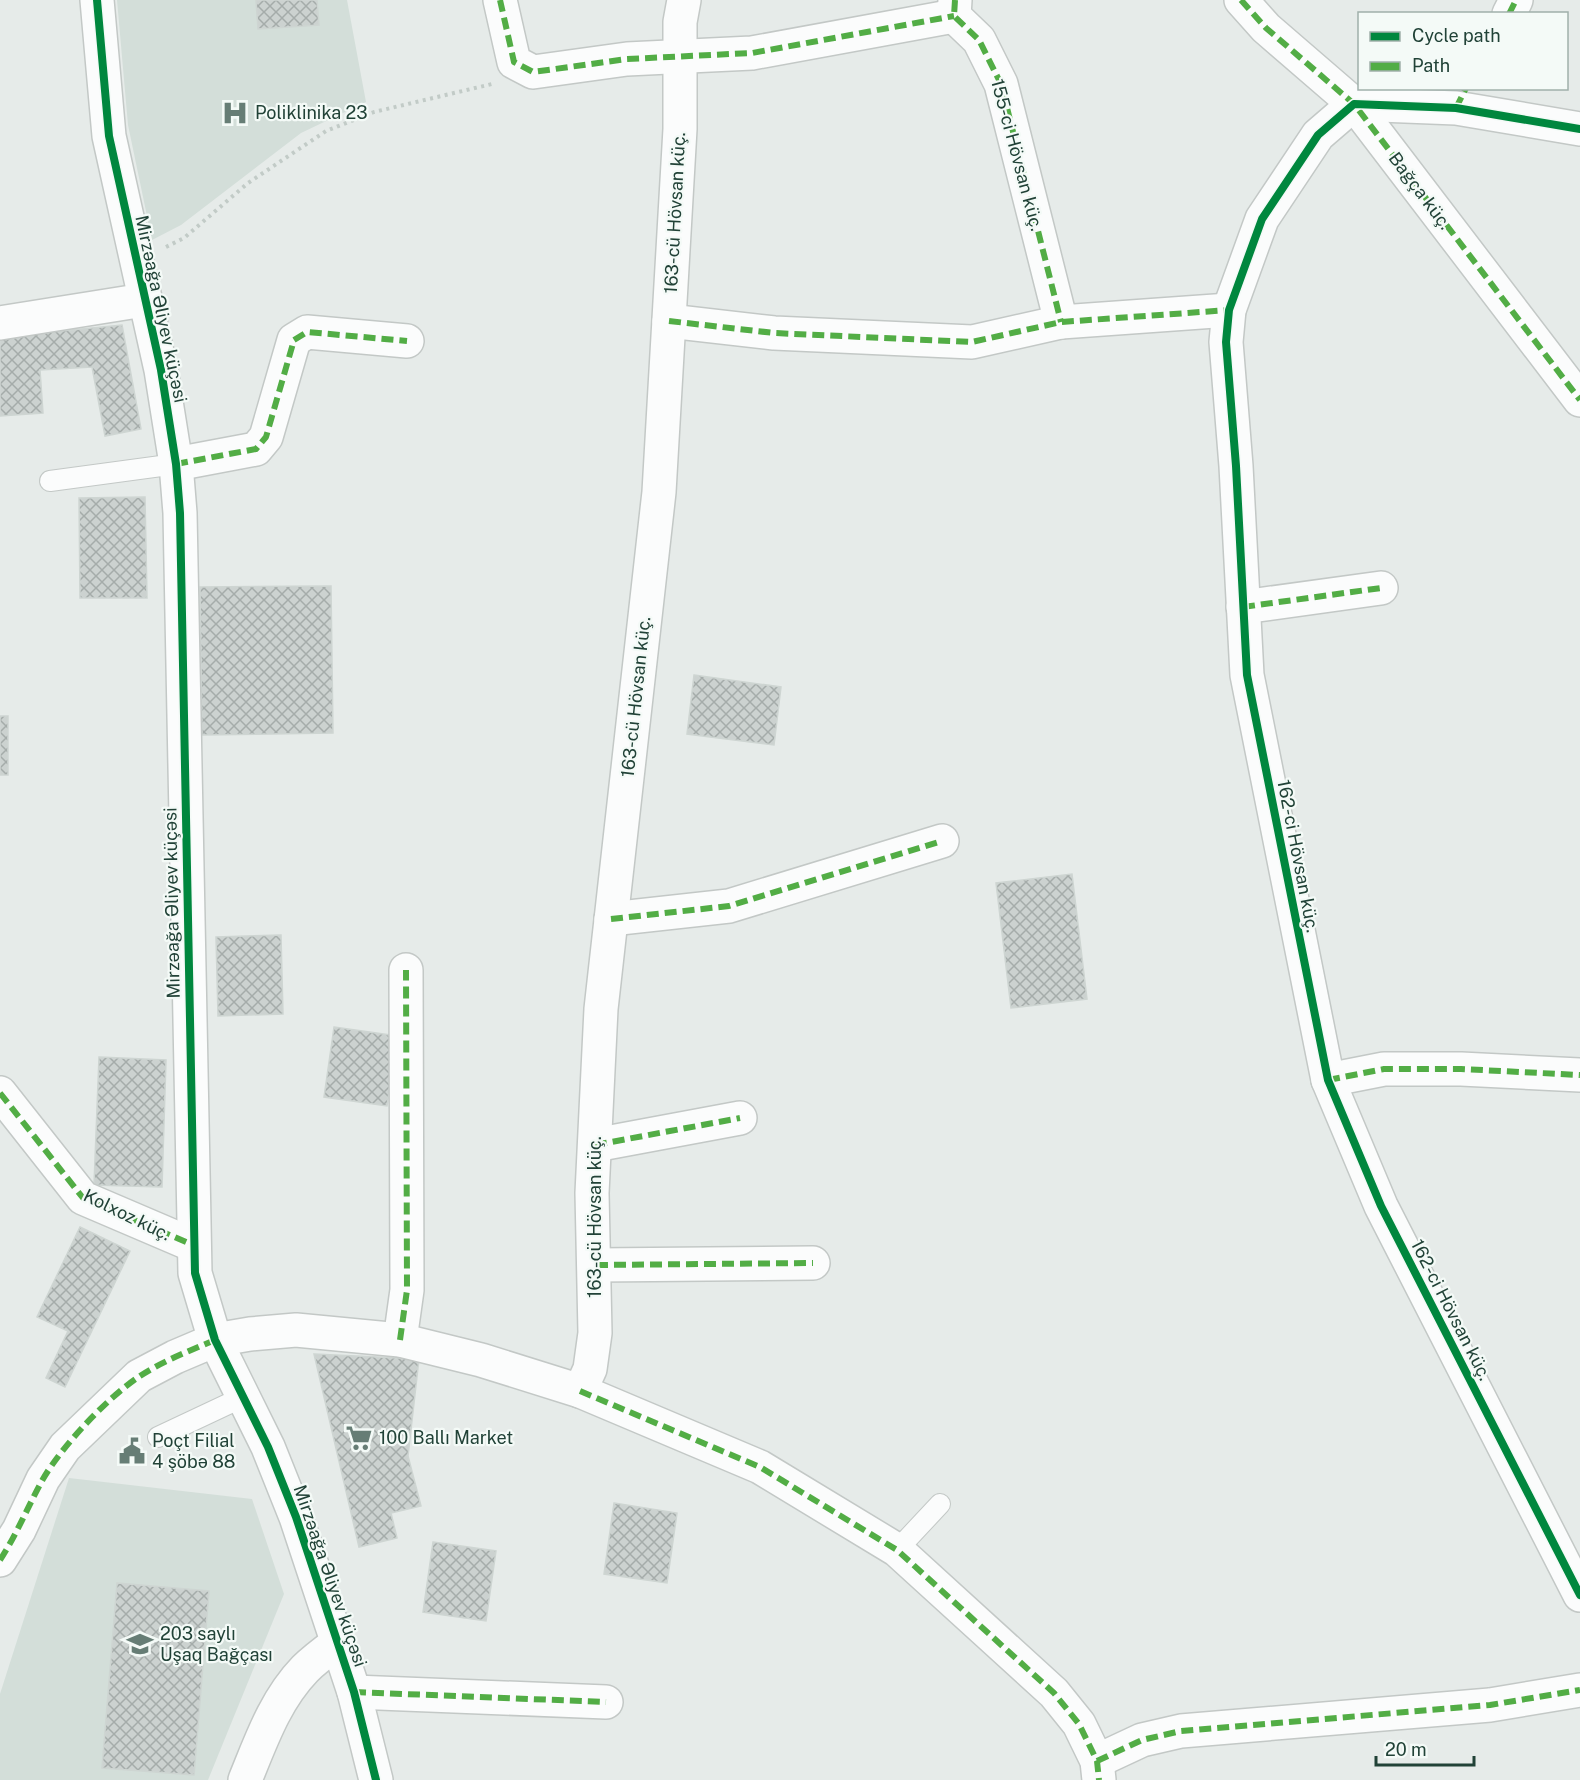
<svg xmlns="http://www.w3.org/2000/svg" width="1580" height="1780" font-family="'Public Sans',sans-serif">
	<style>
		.built { fill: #d3ded9 }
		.building { fill: url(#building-cross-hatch); stroke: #ced5d2; stroke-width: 1.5 }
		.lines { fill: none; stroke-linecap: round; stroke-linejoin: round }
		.service-casing { stroke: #c3c8c6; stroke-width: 22 }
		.minor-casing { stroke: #c3c8c6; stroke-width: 36 }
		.tertiary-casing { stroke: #c3c8c6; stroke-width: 36 }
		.path { stroke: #c2cbc7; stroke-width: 4; stroke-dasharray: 3 4.5; stroke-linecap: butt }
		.service { stroke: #fbfcfc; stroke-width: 20 }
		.minor { stroke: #fbfcfc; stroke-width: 33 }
		.tertiary { stroke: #fbfcfc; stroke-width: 33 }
		.quiet { stroke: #52ad45; stroke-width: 6; stroke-dasharray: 12 6; stroke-linecap: butt }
		.cycleway-casing { stroke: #f4faf7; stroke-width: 11 }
		.cycleway { stroke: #00873e; stroke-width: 8 }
		.labels { text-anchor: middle; stroke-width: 4.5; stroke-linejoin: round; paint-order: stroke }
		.poi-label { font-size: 18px; fill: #214237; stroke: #f4faf7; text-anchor: start }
		.street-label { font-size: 18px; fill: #214237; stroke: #f4faf7 }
	</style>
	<defs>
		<pattern id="building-cross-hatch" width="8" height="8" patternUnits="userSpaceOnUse" patternTransform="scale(1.5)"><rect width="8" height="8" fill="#ccd2d0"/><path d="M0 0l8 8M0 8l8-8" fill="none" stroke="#a5acaa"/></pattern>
	</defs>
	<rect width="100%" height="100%" fill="#e6ebe9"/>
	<g class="built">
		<path d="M 117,0 L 347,0 L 366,102 L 301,133 L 181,225 L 152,240 L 128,125 Z"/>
		<path d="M 69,1478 L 252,1499 L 284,1594 L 208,1780 L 0,1780 L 0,1694 Z"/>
	</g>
	<g class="building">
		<path d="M 256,0 L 317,0 L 319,25 L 258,29 Z"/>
		<path d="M 122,325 L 141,429 L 105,436 L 92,367 L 40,370 L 43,413 L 0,416 L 0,337 Z"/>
		<path d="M 145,497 L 147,598 L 80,598 L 79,498 Z"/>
		<path d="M 331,586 L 333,733 L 202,735 L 200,587 Z"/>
		<path d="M 694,675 L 781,687 L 774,745 L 687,734 Z"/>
		<rect x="0" y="716" width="8" height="59"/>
		<path d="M 1072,874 L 1087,999 L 1011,1008 L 996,883 Z"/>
		<path d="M 281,935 L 283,1014 L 218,1016 L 216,937 Z"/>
		<path d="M 334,1027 L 397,1036 L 387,1106 L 324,1097 Z"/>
		<path d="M 99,1057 L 166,1060 L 162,1187 L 94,1185 Z"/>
		<path d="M 80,1227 L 130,1251 L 65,1387 L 46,1378 L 68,1331 L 37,1317 Z"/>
		<path d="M 314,1354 L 419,1359 L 408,1456 L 421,1506 L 391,1513 L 397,1538 L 359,1547 Z"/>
		<path d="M 614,1503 L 677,1513 L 667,1583 L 604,1574 Z"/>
		<path d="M 433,1542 L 496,1551 L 486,1621 L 423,1612 Z"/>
		<path d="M 117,1583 L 209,1591 L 194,1775 L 102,1768 Z"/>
	</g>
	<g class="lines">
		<g class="service-casing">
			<g id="service">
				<path d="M 50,481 L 176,464"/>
				<path d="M 158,1437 L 243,1397"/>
				<path d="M 897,1550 L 940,1504"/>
			</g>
		</g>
		<g class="minor-casing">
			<g id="minor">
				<path d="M 500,0 L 514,62 L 533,72 L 627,59 L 752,53 L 954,16"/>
				<path d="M 955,0 L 954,16 L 979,40 L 1001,84 L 1061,322"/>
				<path d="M 1241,0 L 1266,28 L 1354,104 L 1580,400"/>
				<path d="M 1509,14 L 1516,0"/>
				<path d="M 1580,129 L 1456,108 L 1354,104 L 1318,135 L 1262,219 L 1229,310 L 1226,342 L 1236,466 L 1247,675 L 1328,1080 L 1381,1206 L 1580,1595"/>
				<path d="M 669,321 L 774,333 L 972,342 L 1061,322 L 1229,310"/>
				<path d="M 0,323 L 144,300"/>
				<path d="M 176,464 L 256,449 L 266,437 L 294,340 L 307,332 L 407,341"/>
				<path d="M 1243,607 L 1381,588"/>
				<path d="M 611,919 L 729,906 L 942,841"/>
				<path d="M 1328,1080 L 1384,1069 L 1461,1069 L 1580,1075"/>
				<path d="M 0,1093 L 83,1198 L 193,1245"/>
				<path d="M 595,1145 L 740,1118"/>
				<path d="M 596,1265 L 813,1263"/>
				<path d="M 400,1340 L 407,1290 L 406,970"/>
				<path d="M 580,1391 L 590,1369 L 595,1333 L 592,1193 L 601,1009 L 659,492 L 680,129 L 680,22 L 684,0"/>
				<path d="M 0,1560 L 19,1530 L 43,1479 L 65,1447 L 139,1376 L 175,1357 L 215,1340 L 250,1334 L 296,1330 L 400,1340 L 481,1360 L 580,1391 L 760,1467 L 897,1550 L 1054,1693 L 1079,1724 L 1097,1761 L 1099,1780"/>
				<path d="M 354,1692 L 606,1702"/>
				<path d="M 1097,1761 L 1142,1740 L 1181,1731 L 1490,1705 L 1580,1690"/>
				<path d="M 245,1780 C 261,1741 275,1700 305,1669 C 314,1660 326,1651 337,1643"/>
			</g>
		</g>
		<g class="tertiary-casing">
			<path id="tertiary" d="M 97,0 L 109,136 L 161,370 L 176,464 L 180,513 L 195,1273 L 215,1340 L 268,1447 L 296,1517 L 354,1692 L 376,1780"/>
		</g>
		<path class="path" d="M 166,247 L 184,238 L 248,183 L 326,131 L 374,112 L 492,84"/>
		<use href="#service" class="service"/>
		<use href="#minor" class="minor"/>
		<use href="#tertiary" class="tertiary"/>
		<g class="quiet">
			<path d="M 500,0 L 514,62 L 533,72 L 627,59 L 752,53 L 954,16"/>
			<path d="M 955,0 L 954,16 L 979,40 L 1001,84 L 1061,322"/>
			<path d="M 1241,0 L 1266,28 L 1354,104 L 1580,400"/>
			<path d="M 1509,14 L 1516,0"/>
			<path d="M 1456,108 L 1466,88"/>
			<path d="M 669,321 L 774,333 L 972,342 L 1061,322 L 1229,310"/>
			<path d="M 176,464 L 256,449 L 266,437 L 294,340 L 307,332 L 407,341"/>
			<path d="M 1243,607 L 1381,588"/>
			<path d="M 611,919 L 729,906 L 942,841"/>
			<path d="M 1328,1080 L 1384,1069 L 1461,1069 L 1580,1075"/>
			<path d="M 0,1093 L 83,1198 L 193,1245"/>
			<path d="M 595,1145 L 740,1118"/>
			<path d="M 596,1265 L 813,1263"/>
			<path d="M 400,1340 L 407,1290 L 406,970"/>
			<path d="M 580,1391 L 760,1467 L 897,1550 L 1054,1693 L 1079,1724 L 1097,1761 L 1099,1780"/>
			<path d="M 0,1560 C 17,1534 28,1506 43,1479 C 62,1446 108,1397 140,1376 C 163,1361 189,1351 215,1340"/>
			<path d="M 354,1692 L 606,1702"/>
			<path d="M 1097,1761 L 1142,1740 L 1181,1731 L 1490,1705 L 1580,1690"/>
		</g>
		<g class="cycleway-casing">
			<g id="cycleway">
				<path d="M 97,0 L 109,136 L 161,370 L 176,464 L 180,513 L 195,1273 L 215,1340 L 268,1447 L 296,1517 L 354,1692 L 376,1780"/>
				<path d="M 1580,129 L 1456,108 L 1354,104 L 1318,135 L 1262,219 L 1229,310 L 1226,342 L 1236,466 L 1247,675 L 1328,1080 L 1381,1206 L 1580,1595"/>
			</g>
		</g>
		<use href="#cycleway" class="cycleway"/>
	</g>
	<defs>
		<g id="hospital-bare" transform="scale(2.07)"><path d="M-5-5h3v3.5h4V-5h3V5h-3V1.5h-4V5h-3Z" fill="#667d75" stroke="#f4faf7" stroke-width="2.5" paint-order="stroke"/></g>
		<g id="supermarket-bare" transform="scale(2.07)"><path d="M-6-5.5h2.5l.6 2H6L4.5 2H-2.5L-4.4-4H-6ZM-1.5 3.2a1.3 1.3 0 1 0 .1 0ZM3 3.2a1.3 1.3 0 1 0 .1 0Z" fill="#667d75" stroke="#f4faf7" stroke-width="2.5" paint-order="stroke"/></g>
		<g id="civic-bare" transform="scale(2.07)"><path d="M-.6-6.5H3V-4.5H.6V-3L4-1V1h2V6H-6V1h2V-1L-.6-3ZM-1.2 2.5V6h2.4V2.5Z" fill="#667d75" stroke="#f4faf7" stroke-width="2.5" paint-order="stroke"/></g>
		<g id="school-bare" transform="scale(2.07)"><path d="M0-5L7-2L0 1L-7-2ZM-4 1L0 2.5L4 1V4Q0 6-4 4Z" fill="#667d75" stroke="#f4faf7" stroke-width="2.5" paint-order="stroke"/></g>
	</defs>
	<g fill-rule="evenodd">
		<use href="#hospital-bare" x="235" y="113"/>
		<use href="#supermarket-bare" x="359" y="1438"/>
		<use href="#civic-bare" x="132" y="1451"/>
		<use href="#school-bare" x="140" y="1644"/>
	</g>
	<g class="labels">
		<g class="poi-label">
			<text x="255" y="119">Poliklinika 23</text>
			<text x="379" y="1444">100 Ballı Market</text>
			<text x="152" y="1447">Poçt Filial<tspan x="152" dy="21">4 şöbə 88</tspan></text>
			<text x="160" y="1640">203 saylı<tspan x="160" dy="21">Uşaq Bağçası</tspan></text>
		</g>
		<g class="street-label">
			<text transform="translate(1017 155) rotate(75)" y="6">155-ci Hövsan küç.</text>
			<text transform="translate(1420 191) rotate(53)" y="6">Bağça küç.</text>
			<text transform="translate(675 213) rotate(-87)" y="6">163-cü Hövsan küç.</text>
			<text transform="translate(161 309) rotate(78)" y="6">Mirzəağa Əliyev küçəsi</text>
			<text transform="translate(636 697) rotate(-84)" y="6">163-cü Hövsan küç.</text>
			<text transform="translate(1298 856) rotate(79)" y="6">162-ci Hövsan küç.</text>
			<text transform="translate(172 903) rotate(-91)" y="6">Mirzəağa Əliyev küçəsi</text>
			<text transform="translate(127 1215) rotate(26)" y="6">Kolxoz küç.</text>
			<text transform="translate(595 1217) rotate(-90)" y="6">163-cü Hövsan küç.</text>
			<text transform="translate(1451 1310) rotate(63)" y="6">162-ci Hövsan küç.</text>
			<text transform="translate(330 1576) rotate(71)" y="6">Mirzəağa Əliyev küçəsi</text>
		</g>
	</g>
	<rect x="1358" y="12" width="210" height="78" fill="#f4faf7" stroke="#a0b0aa" stroke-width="1.5"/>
	<rect x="1370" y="32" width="30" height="9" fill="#00873e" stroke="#a0b0aa" stroke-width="1.5"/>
	<text x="1412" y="42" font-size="18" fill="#214237">Cycle path</text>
	<rect x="1370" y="62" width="30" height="9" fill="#52ad45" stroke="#a0b0aa" stroke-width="1.5"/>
	<text x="1412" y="72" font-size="18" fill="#214237">Path</text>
	<path d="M1376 1756v9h98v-9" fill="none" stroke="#214237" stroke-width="3"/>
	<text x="1385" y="1756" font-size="18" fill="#214237" stroke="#f4faf7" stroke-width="4.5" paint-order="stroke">20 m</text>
</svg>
